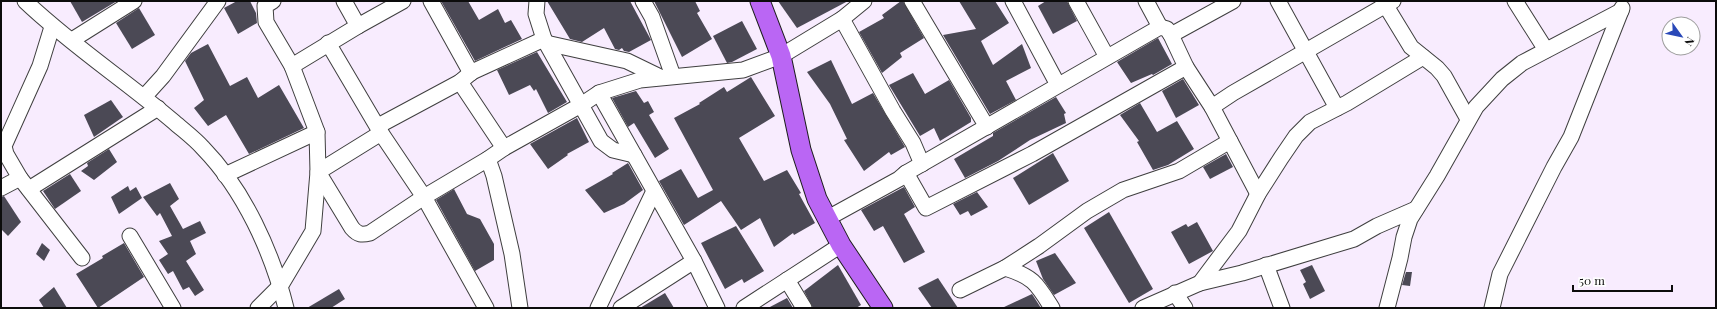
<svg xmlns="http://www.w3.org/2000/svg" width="1717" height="309" font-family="'Playfair Display',serif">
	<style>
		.building { fill: #4b4955 }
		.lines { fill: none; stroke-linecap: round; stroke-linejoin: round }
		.minor-casing { stroke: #3f3f3f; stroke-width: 17 }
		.major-casing { stroke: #1d1d1d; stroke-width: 21 }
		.minor { stroke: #fff; stroke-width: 15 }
		.major { stroke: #ba66f4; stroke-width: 19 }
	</style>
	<rect width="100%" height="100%" fill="#f8ecfe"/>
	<g class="building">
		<path d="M 70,1 L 117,1 L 82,22 Z"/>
		<path d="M 237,1 L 250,1 L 256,13 L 257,23 L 238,34 L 224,8 Z"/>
		<path d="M 441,1 L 468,1 L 479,20 L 498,9 L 505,23 L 511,20 L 522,39 L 475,61 Z"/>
		<path d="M 547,1 L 630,1 L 651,40 L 629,52 L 624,51 L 622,48 L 619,50 L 615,49 L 604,28 L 582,42 L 570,39 Z"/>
		<path d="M 654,1 L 695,1 L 700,11 L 697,13 L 712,39 L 682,57 Z"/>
		<path d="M 778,1 L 848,1 L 797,28 Z"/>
		<path d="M 901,1 L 903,1 L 924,38 L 900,53 L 902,57 L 882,73 L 859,32 L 884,18 L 882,15 Z"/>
		<path d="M 959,1 L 995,1 L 1009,23 L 981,41 L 993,65 L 1022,44 L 1031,68 L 1006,81 L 1016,100 L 990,114 L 943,35 L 976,29 Z"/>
		<path d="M 1046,1 L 1067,1 L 1077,21 L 1053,34 L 1038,6 Z"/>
		<path d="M 139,8 L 155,35 L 132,49 L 116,23 Z"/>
		<path d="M 742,21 L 757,49 L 732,62 L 727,63 L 713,36 Z"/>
		<path d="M 1158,38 L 1172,64 L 1153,75 L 1152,74 L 1131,83 L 1117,62 Z"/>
		<path d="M 208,44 L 230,86 L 247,77 L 258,98 L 279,85 L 304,128 L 249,154 L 226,115 L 208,126 L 194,108 L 204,100 L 185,61 L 191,53 Z"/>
		<path d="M 537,52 L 567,102 L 548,113 L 536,89 L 534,91 L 530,85 L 509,95 L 497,70 Z"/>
		<path d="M 831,60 L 852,104 L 873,93 L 905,147 L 891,155 L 889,152 L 864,171 L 844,140 L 847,139 L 830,104 L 807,72 Z"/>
		<path d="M 913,73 L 925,94 L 949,80 L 971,118 L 971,122 L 940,141 L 934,128 L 920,136 L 889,85 Z"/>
		<path d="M 751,77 L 775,116 L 739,138 L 764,181 L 787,170 L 801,193 L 799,194 L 815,223 L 794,235 L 793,233 L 774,247 L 760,218 L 741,230 L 721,201 L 684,225 L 659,181 L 681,169 L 698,198 L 713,190 L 674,118 L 700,104 L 699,103 L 724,87 L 727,92 Z"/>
		<path d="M 1183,79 L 1199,105 L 1176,118 L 1162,91 Z"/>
		<path d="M 636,91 L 644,103 L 648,101 L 654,112 L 649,115 L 669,149 L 655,158 L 634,123 L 628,127 L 612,98 Z"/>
		<path d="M 1056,97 L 1066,113 L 1064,114 L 1066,123 L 1030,140 L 998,161 L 965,178 L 954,159 L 993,136 L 993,133 Z"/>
		<path d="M 111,100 L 123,117 L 94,137 L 84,115 Z"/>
		<path d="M 1140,103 L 1157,132 L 1177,121 L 1194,149 L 1168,165 L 1153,170 L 1137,142 L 1139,141 L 1120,115 Z"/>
		<path d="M 577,118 L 589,142 L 567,154 L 568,155 L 548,169 L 530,144 Z"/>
		<path d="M 109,149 L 117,162 L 94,180 L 81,171 L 88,166 L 87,163 Z"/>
		<path d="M 1053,153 L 1069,181 L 1029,205 L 1013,178 Z"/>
		<path d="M 1226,154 L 1233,167 L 1210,179 L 1203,167 Z"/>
		<path d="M 628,163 L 643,190 L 624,204 L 604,213 L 585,190 L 613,174 L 612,173 Z"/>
		<path d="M 70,174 L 81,191 L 55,209 L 43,191 Z"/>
		<path d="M 170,183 L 179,199 L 170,206 L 183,229 L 200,221 L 206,233 L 190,241 L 196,254 L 186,261 L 204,290 L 195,296 L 189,287 L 183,290 L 173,271 L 168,274 L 159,260 L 168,254 L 159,241 L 172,236 L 160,213 L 157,216 L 143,197 Z"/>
		<path d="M 128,186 L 130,191 L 136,187 L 142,198 L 119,214 L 111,197 Z"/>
		<path d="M 904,187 L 915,207 L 904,214 L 925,252 L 904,263 L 883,226 L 874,231 L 861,210 Z"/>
		<path d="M 454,189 L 467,214 L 480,219 L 494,244 L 494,260 L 475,271 L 436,200 Z"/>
		<path d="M 977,192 L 988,207 L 971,216 L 968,211 L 960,215 L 953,204 Z"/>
		<path d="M 4,196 L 21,222 L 8,236 L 1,229 L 1,197 Z"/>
		<path d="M 1109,212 L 1153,289 L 1129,303 L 1084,228 Z"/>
		<path d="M 1197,222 L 1213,251 L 1189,264 L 1171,232 L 1186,224 L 1188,227 Z"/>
		<path d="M 736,226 L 764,271 L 744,283 L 742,279 L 725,289 L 701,243 Z"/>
		<path d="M 42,243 L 50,250 L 44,261 L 36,254 Z"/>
		<path d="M 124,243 L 144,277 L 98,308 L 76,274 L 103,258 L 102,256 Z"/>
		<path d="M 1055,253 L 1076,283 L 1054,295 L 1043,279 L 1036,261 Z"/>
		<path d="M 838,265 L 861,305 L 856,308 L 813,308 L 804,291 Z"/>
		<path d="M 1312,265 L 1325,291 L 1310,299 L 1303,284 L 1306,282 L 1300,270 Z"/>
		<path d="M 1406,272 L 1412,272 L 1410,286 L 1402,285 Z"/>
		<path d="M 938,278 L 958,308 L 932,308 L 918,288 Z"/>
		<path d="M 54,287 L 67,308 L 44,308 L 39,300 Z"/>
		<path d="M 339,289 L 345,299 L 331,308 L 307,308 Z"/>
		<path d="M 665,293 L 674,308 L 640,308 Z"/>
		<path d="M 1032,294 L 1041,308 L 1002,308 Z"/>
		<path d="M 787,298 L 793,308 L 768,308 Z"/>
	</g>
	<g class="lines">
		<g class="minor-casing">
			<g id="minor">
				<path d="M 25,1 C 71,45 125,80 174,122 C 183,130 194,138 203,148 C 244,190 272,252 286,308"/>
				<path d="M 344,1 L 358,26"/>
				<path d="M 431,1 L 471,73 L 472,72"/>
				<path d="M 537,1 L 536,14 L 544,39 L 601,141 L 613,150 L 634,155"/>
				<path d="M 643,1 L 652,17 L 673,76"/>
				<path d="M 912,1 L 987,127"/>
				<path d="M 1013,1 L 1058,85"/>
				<path d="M 1076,1 L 1107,57"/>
				<path d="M 1146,1 L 1160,27"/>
				<path d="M 1278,1 L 1337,108"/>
				<path d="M 1383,1 L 1411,47 L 1437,68 L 1444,76 L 1468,119"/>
				<path d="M 1515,1 L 1546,50"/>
				<path d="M 842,19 L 893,111 L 913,143 L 922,164"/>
				<path d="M 52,27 L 40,66 L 4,146 L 6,154 L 20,178 L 82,258"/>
				<path d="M 1171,35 L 1233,1"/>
				<path d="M 72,40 L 134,1"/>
				<path d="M 328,43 L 381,133 L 424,197 L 486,308"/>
				<path d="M 546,43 L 627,61 L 660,77"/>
				<path d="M 292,66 L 358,26 L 403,1"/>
				<path d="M 460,82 L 504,148"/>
				<path d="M 599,93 L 694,261 L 717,308"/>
				<path d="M 144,97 L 163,76 L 218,1"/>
				<path d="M 1212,107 L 1233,93 L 1393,1"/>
				<path d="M 378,126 L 460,82 L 472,72 L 544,39"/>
				<path d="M 381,133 L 318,172 L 352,228 C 358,235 362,235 370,233 L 424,197 L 488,159 L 504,148 L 581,105 L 599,93 L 640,80 L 743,70 L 781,56 L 842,19 L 864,1"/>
				<path d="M 488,159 L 494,176 L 512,254 L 520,308"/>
				<path d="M 906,173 L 926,208 L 1032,154 L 1186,67"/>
				<path d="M 225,175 L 317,132"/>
				<path d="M 1,188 L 20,178"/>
				<path d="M 29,189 L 158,108"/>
				<path d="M 828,218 L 899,179 L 906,173 L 1160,27 L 1167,29 L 1171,35 L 1186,67 L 1212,107 L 1258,194"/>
				<path d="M 130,236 L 173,308"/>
				<path d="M 1266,265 L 1282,308"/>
				<path d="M 1005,268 C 1034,277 1037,284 1052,308"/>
				<path d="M 787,280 L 804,308"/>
				<path d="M 1200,283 L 1242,273 L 1354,239 L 1377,226 L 1416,209"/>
				<path d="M 960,290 L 1005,268 L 1039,246 L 1087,211 L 1123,190 L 1179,171 L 1230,141"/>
				<path d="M 1175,293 L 1185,308"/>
				<path d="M 258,308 L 281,285 L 313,231 L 318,172 L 317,132 L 292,66 L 266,22 L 265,6 L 273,1"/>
				<path d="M 598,308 L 654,191"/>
				<path d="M 621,308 L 694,261"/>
				<path d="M 744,308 L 841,245"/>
				<path d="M 1143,308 L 1200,283 L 1239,231 L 1258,194 L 1281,158 L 1296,136 L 1310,122 L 1347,103 L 1423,57"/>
				<path d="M 1387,308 L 1400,258 L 1404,237 L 1410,219 L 1437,176 L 1476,107 L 1502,79 L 1522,63 L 1621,11"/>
				<path d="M 1492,308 L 1500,274 L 1554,167 L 1571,137 L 1622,8"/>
			</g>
		</g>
		<g class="major-casing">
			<path id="major" d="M 760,1 L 781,56 L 801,150 L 817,199 L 841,245 L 883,308"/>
		</g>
		<use href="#minor" class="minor"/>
		<use href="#major" class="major"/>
	</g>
	<rect width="1717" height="309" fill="none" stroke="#0c0c0c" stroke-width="4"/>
	<g transform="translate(1681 36) rotate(123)"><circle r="19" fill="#ffffff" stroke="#9e9e9e"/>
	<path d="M0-3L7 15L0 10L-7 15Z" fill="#2948b8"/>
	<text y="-6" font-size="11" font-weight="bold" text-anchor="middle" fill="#0c0c0c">N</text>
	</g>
	<path d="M1573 285v6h99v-6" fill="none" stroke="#0c0c0c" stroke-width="2"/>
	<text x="1579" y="285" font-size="12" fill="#0c0c0c" stroke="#ffffff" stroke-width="3" paint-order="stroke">50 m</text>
</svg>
